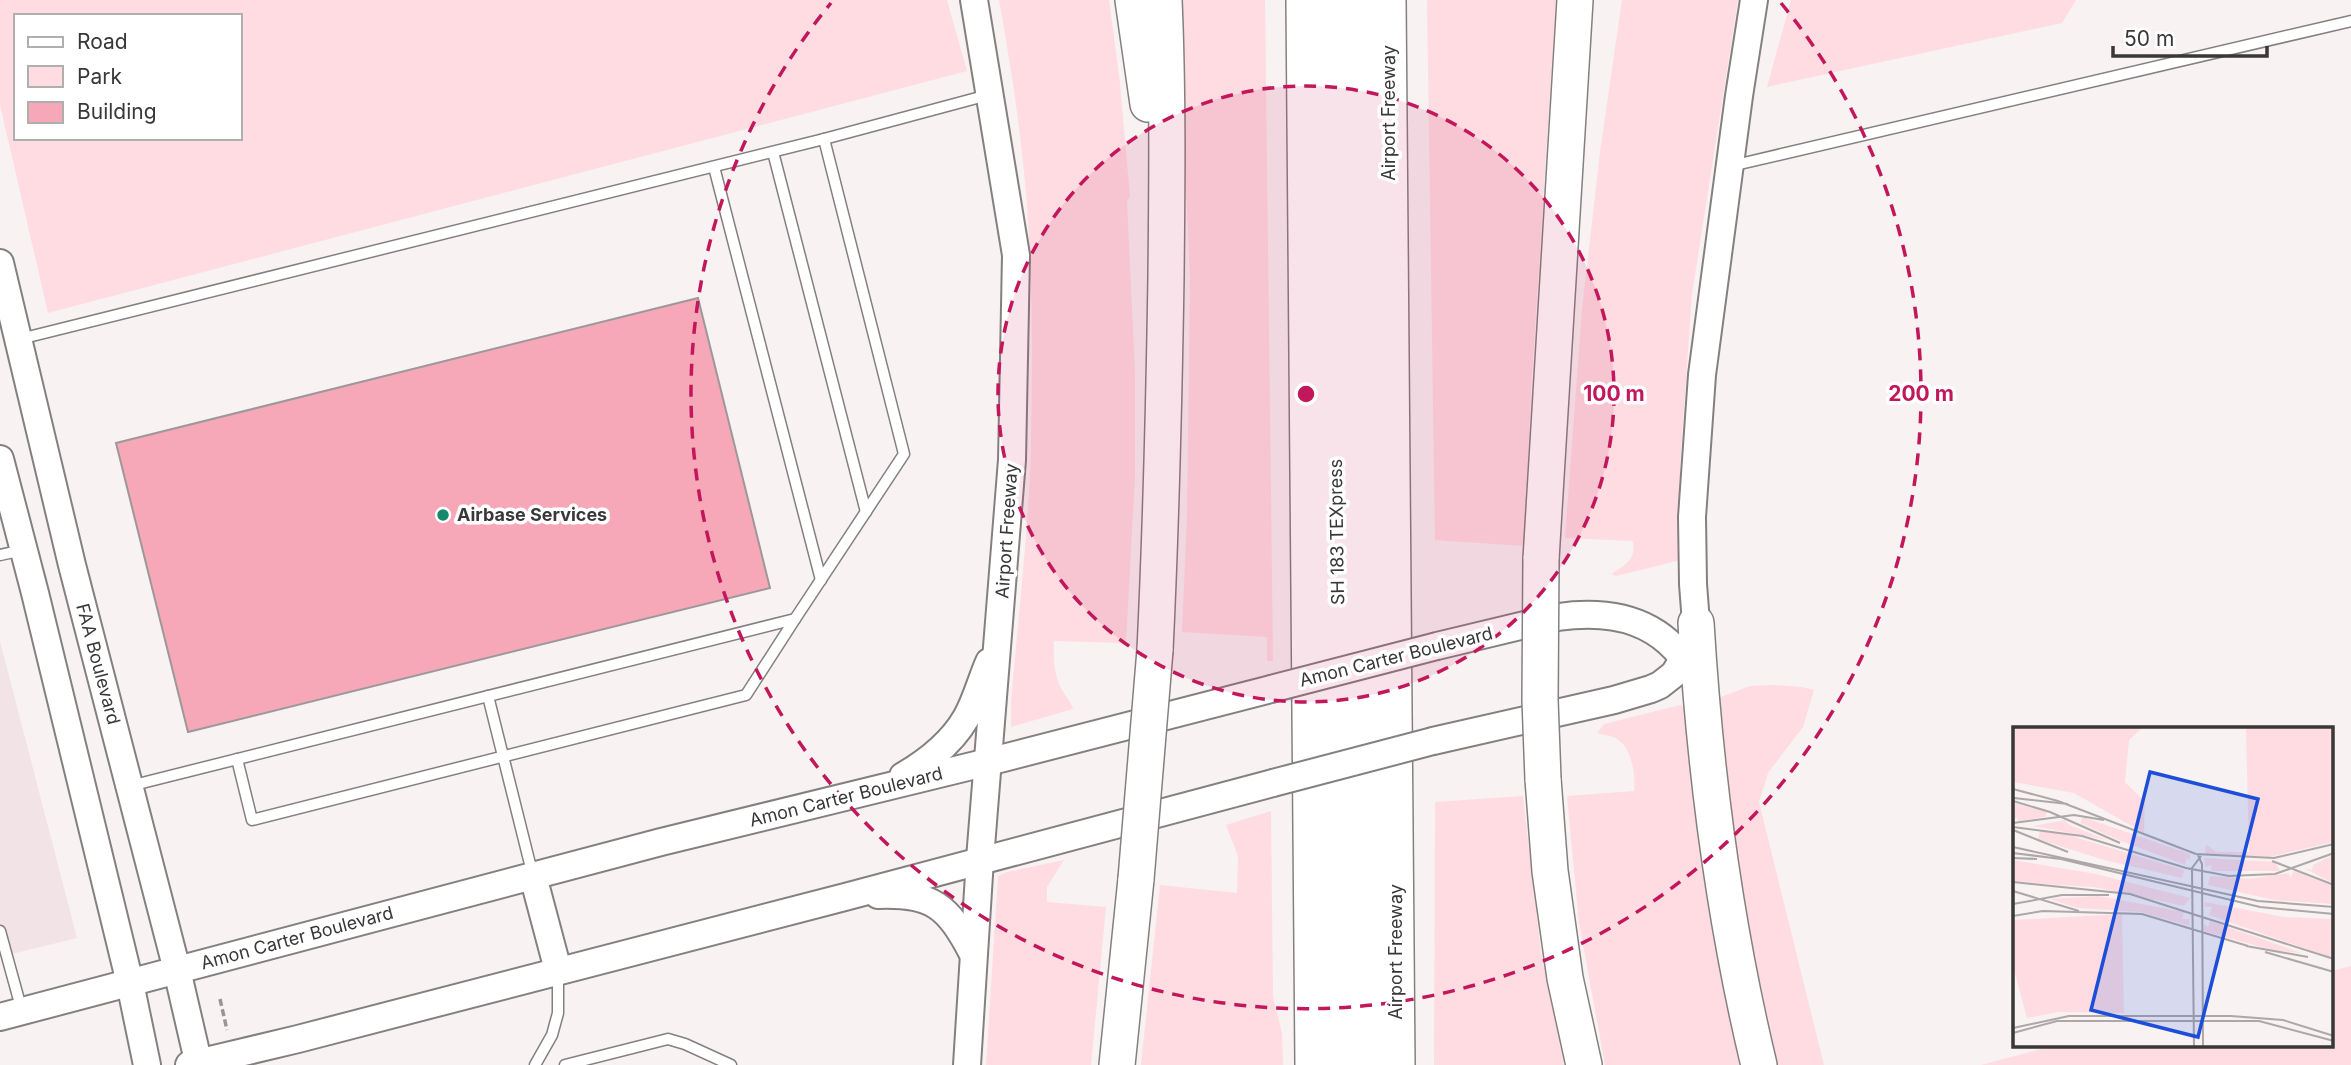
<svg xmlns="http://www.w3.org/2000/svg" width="2351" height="1065" font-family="Inter,sans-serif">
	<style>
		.built { fill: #f2e4e6 }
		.green { fill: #fedce2; fill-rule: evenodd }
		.building { fill: #f7a8b8; stroke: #9d9898; stroke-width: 2 }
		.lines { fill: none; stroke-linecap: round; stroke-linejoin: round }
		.lane-casing { stroke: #858080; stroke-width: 13 }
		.secondary-casing { stroke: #858080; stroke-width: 30 }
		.highway-casing { stroke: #858080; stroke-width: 38 }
		.path { stroke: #999596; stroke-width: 3.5; stroke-dasharray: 7 3.5; stroke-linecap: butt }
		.lane { stroke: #fff; stroke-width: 10 }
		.secondary { stroke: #fff; stroke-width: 26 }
		.highway { stroke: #fff; stroke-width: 35 }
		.secondary-bridge-casing { stroke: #858080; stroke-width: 30; stroke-linecap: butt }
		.highway-bridge-casing { stroke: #858080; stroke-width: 38; stroke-linecap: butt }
		.secondary-bridge { stroke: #fff; stroke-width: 26 }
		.highway-bridge { stroke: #fff; stroke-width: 35 }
		.ring { fill: none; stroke: #c2185b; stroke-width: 3.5; stroke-dasharray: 12 9 }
		.poi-dot { fill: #158969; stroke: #fff; stroke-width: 2.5 }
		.labels { text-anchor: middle; stroke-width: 7; stroke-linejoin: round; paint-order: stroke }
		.street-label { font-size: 18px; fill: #393737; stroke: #fff }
		.poi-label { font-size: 18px; font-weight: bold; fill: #393737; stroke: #fff; text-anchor: start }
		.inset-road { fill: none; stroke: #aca7a8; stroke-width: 2 }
		.view { fill: #1d4ed8; fill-opacity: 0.15; stroke: #1d4ed8; stroke-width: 3.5 }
		.inset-edge { fill: none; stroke: #393737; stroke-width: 3.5 }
		.centre { fill: #c2185b; stroke: #fff; stroke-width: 3.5 }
		.ring-label { font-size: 21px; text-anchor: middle; font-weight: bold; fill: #c2185b; stroke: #fff; stroke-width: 7; stroke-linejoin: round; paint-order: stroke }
	</style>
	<rect width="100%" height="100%" fill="#f8f2f3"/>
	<path class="built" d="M 0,641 L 77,938 L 0,957 Z"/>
	<g class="green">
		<path d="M 0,0 L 947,0 L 967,71 L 48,313 L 0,105 ZM 16,16 L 240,16 L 240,138 L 16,138 Z"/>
		<path d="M 999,0 L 1109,0 L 1120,83 L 1130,197 L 1127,201 L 1135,374 L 1135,476 L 1126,643 L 1054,641 C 1053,656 1054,674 1061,688 C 1065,696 1070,700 1073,709 L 1011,727 L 1011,703 C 1018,616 1029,530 1031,443 C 1032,375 1033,305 1029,237 C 1025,157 1013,78 999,0 Z"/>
		<path d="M 1178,0 L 1265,0 L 1273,661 L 1267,661 L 1267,637 L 1182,632 L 1187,518 L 1190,279 Z"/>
		<path d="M 1427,0 L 1556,0 L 1531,391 L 1524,546 L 1435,540 Z"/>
		<path d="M 1622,0 L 1738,0 L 1692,294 L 1680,464 L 1681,560 L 1616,576 L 1611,574 C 1625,565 1636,560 1633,541 L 1565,538 L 1582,310 L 1600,152 Z"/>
		<path d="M 1791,0 L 2076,0 L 2062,23 L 1767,87 Z"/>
		<path d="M 1773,685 L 1802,687 L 1814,690 L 1803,727 L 1768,773 L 1759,802 L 1824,1065 L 1778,1065 L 1743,903 L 1726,784 L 1718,698 L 1750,686 Z"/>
		<path d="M 1680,705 L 1687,709 L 1746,1065 L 1605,1065 L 1579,923 L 1567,796 L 1634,791 C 1636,777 1632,751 1620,741 C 1615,736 1604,735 1597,733 L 1604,724 Z"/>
		<path d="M 1523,796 L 1541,953 L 1564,1065 L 1434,1065 L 1435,802 Z"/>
		<path d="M 1271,811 L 1273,997 L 1282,1033 L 1283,1065 L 1141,1065 L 1160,885 L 1237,893 L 1238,856 L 1226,825 Z"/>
		<path d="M 1064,860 L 1047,887 L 1047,902 L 1106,907 L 1091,1065 L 986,1065 L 998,876 L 1007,872 Z"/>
		<path d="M 2351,966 L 2351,1065 L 1981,1065 L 2053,1046 L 2332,1046 L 2332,971 Z"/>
	</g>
	<path class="building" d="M 698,298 L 770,588 L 188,732 L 116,443 Z"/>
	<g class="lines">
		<g class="lane-casing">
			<g id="lane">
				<path d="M 773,152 L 866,512"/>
				<path d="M 1731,166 L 2351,21"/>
				<path d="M 714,167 L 821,580"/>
				<path d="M 20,339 L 824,139"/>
				<path d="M 0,555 L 23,550"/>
				<path d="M 488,696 L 533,876"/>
				<path d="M 237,759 L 252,820 L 746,695 L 795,619"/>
				<path d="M 130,786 L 795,619 L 904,454 L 824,139 L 988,95"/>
				<path d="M 0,931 L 22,1011"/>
				<path d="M 535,1065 L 552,1035 L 558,1013 L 558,973"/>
				<path d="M 565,1065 L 668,1039 L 685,1044 L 731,1065"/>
			</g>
		</g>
		<g class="secondary-casing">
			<g id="secondary">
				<path d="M 0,263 L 72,565 L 177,970 L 199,1065"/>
				<path d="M 0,459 L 35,593 L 130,983 L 147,1065"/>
				<path d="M 1437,646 L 1558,617 C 1615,609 1663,621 1693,673"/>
				<path d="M 1433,741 L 1614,700 L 1651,689 L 1660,685 L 1674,674 L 1688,651 L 1696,623 L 1693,584 L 1692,517 L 1702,375 L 1739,96 L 1754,0"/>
				<path d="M 903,776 C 927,762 952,742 966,718 C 976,701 981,680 989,662"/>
				<path d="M 533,876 L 558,970"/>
				<path d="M 878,895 C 933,893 948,906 973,954"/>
				<path d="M 0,1017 L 661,842 L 988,762 L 1271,689"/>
				<path d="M 189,1065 L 298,1039 L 845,897 L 1273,783"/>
				<path d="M 967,1065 L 980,859 L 1012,460 L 1016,255 L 974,0"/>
			</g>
		</g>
		<g class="highway-casing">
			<g id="highway">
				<path d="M 1133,0 L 1148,104"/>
				<path d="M 1304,0 L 1313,1065"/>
				<path d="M 1332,0 L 1342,1065"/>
				<path d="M 1362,0 L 1370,1065"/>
				<path d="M 1388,0 L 1397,1065"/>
				<path d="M 1541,559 L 1575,0"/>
				<path d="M 1696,623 C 1705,772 1724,920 1759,1065"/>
				<path d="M 1155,650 C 1161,526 1164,402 1166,277 C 1167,185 1168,93 1164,0"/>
				<path d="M 1543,779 L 1550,871 L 1565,978 L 1584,1065"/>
				<path d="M 1117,1065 L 1136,879"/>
			</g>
		</g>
		<path class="path" d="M 220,999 L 227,1030"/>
		<use href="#lane" class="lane"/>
		<use href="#secondary" class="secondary"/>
		<use href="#highway" class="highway"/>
		<g class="secondary-bridge-casing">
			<g id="secondary-bridge">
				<path d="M 1271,689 L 1437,646"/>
				<path d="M 1273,783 L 1433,741"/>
			</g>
		</g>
		<g class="highway-bridge-casing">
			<g id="highway-bridge">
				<path d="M 1541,559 L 1540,700 L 1543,779"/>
				<path d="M 1136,879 L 1155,650"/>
			</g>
		</g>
		<use href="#secondary-bridge" class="secondary-bridge"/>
		<use href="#highway-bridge" class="highway-bridge"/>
	</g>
	<circle cx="1306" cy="394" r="308" fill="#c2185b" fill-opacity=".12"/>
	<g class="ring">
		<circle cx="1306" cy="394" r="308"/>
		<path d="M1781 3A615 615 0 1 1 831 3"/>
	</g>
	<circle class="poi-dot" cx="443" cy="515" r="7"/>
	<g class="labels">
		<g class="street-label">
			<text transform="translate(1389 113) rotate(-90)" y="6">Airport Freeway</text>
			<text transform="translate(1007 531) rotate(-86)" y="6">Airport Freeway</text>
			<text transform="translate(1337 532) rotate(-91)" y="6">SH 183 TEXpress</text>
			<text transform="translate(1396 657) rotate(-14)" y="6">Amon Carter Boulevard</text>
			<text transform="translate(98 664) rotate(75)" y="6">FAA Boulevard</text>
			<text transform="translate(846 797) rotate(-14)" y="6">Amon Carter Boulevard</text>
			<text transform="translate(297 938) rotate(-15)" y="6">Amon Carter Boulevard</text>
			<text transform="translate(1396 952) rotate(-90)" y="6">Airport Freeway</text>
		</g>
		<g class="poi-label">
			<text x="457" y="521">Airbase Services</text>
		</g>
	</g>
	<g transform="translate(2013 727)">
		<rect width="320" height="320" fill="#f8f2f3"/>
		<path d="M 0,1 L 129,1 L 116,13 L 112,55 L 132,75 L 131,106 L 61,66 L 0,55 ZM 233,1 L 320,1 L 320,115 L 256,130 L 192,127 L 193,117 L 203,125 L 236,125 ZM 0,76 L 34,85 L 32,90 L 5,94 L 4,90 L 0,95 ZM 70,90 L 177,127 L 177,134 L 174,131 L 172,138 L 108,114 L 67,96 ZM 52,93 L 56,98 L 94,113 L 20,99 ZM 27,104 L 55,108 L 171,143 L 169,151 L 91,133 L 25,112 ZM 320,128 L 320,156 L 291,141 L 299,143 L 300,138 ZM 191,131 L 262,135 L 267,144 L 198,144 L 199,138 L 192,140 ZM 0,133 L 83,147 L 177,171 L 171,179 L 81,160 L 0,155 ZM 281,144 L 320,159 L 320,177 L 261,173 L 195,158 L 197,149 L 237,152 L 276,146 L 277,151 ZM 86,169 L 171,185 L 169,192 L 176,192 L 177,199 L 128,185 L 64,181 L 37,172 ZM 192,175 L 271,190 L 320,192 L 320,231 L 196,188 L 199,180 L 192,180 ZM 109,187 L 111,286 L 46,285 L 14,291 L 0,239 L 0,193 ZM 197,194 L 272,220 L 288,226 L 262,224 L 191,204 L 191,197 L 195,200 Z" fill="#fedce2"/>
		<path class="inset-road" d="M 0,62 L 45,74 L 183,127M 1,71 L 55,77M 0,74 L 37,85 L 107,116M 0,96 L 61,88 L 91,93M 0,100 L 69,109 L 173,141 L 216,149 L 262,147 L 321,126M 0,103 L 55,125M 0,120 L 245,174 L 321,180M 0,126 L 48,132 L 247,180 L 321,187M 183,127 L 261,131 L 321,117M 185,128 L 189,137 L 190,320M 0,131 L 24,132M 259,134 L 321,158M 0,155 L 117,167 L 321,232M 0,164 L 66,184M 0,177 L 49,168 L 96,168M 0,189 L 30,184 L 129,187 L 235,219M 233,219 L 295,230M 252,225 L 321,245M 0,301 L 56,289 L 218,289 L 270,293 L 321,309M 0,306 L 44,294 L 246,294 L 321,314M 181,320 L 179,141 L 188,129"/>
		<path class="view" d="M 137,45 L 245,72 L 185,310 L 78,283 Z"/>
		<rect width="320" height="320" class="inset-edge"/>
	</g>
	<circle cx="1306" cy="394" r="10" class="centre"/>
	<g class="ring-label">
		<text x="1614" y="401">100 m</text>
		<text x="1921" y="401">200 m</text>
	</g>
	<rect x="14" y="14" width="228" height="126" fill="#ffffff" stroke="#b0afaf" stroke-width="2"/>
	<rect x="28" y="37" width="35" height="10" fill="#ffffff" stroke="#b0afaf" stroke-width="2"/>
	<text x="77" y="49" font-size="21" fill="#393737">Road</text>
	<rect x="28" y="66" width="35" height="21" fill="#fedce2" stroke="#b0afaf" stroke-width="2"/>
	<text x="77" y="84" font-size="21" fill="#393737">Park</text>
	<rect x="28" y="102" width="35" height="21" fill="#f7a8b8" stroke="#b0afaf" stroke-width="2"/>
	<text x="77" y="119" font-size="21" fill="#393737">Building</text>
	<path d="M2113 46v10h154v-10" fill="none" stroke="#393737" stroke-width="3.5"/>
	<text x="2124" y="46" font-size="21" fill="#393737" stroke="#ffffff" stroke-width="5" paint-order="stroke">50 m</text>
</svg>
